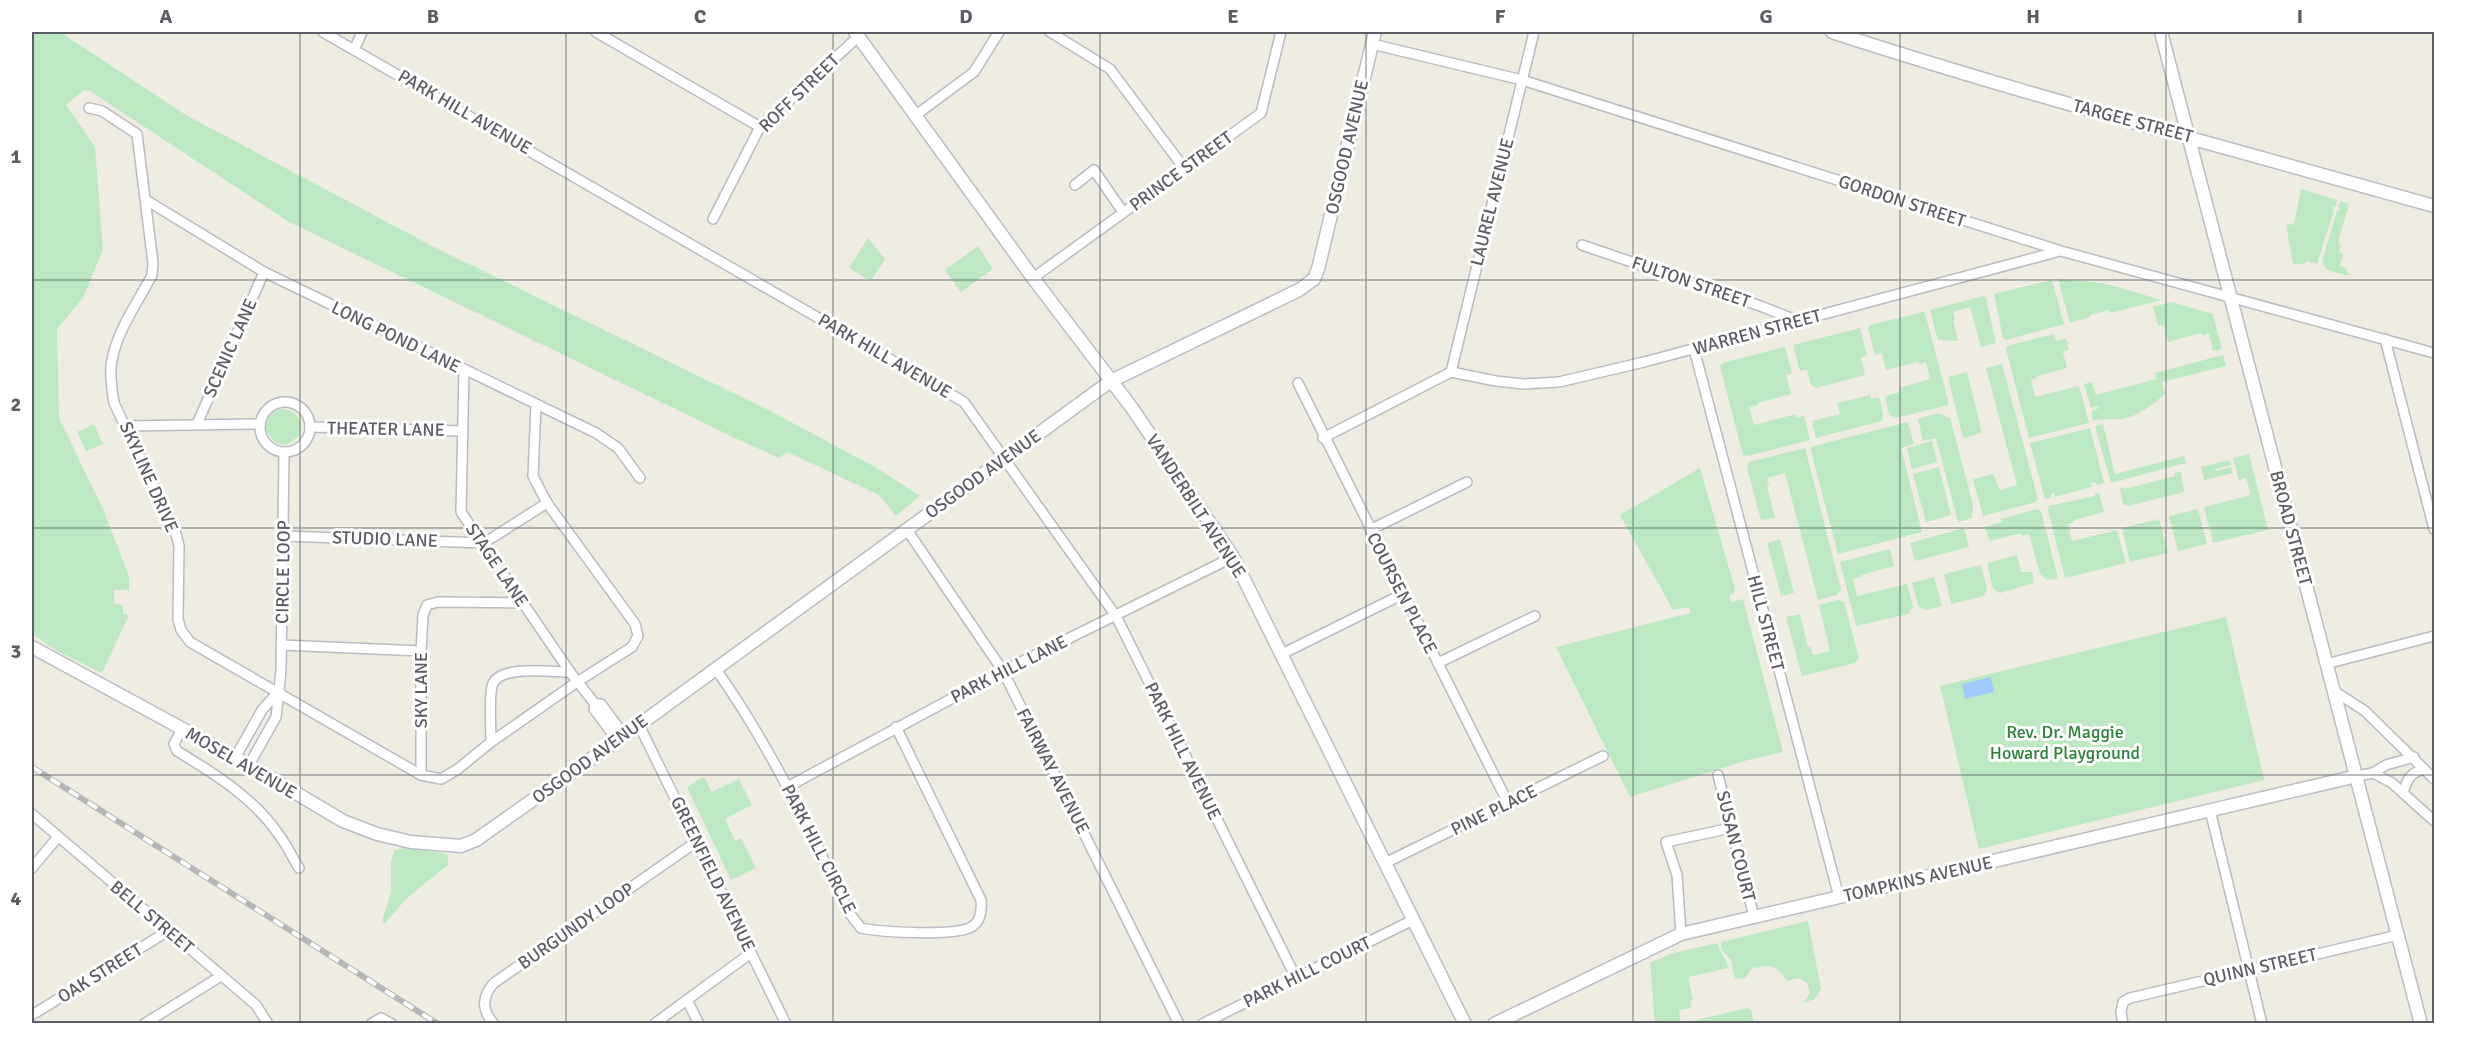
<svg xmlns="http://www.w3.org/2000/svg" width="2466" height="1055" font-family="Signika,sans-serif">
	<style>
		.green { fill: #bce9c1 }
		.water { fill: #a1cbff }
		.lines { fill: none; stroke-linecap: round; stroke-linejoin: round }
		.street-casing { stroke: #babbc2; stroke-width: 12 }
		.secondary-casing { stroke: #babdc5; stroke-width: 15 }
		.street { stroke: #fff; stroke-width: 9 }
		.secondary { stroke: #fff; stroke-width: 12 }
		.rail-casing { stroke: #b6b6b7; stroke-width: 6 }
		.rail { stroke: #fff; stroke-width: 4; stroke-dasharray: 11; stroke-linecap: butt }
		.grid { fill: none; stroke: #5a5d64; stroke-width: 1.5; stroke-opacity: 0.55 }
		.labels { text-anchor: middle; stroke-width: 6; stroke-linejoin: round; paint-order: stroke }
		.street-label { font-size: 18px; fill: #5a5d64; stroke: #fff }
		.park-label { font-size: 18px; fill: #2c823a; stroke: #fff }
		.neatline { fill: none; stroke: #5a5d64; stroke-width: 2 }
		.grid-label { font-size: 20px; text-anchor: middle; font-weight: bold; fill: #5a5d64 }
	</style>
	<rect width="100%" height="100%" fill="#efede2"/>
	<g class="green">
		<path d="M 32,32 L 60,32 L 186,115 L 430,245 L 772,412 L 877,468 L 920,496 L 896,516 L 879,495 L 787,452 L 779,458 L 735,438 L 289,222 L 90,91 L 84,90 L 66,105 L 95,147 L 103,250 L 83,298 L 57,329 L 59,418 L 103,509 L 129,576 L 129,590 L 114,590 L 114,604 L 123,605 L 123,614 L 129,615 L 102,673 L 57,651 L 32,634 Z"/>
		<path d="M 2301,189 L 2337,200 L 2335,207 L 2333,206 L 2332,208 L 2334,210 L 2317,264 L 2306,261 L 2304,264 L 2293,264 L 2286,225 L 2294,224 Z"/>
		<path d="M 2340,201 L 2349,204 L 2338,242 L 2341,245 L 2339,252 L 2343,254 L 2340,266 L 2346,268 L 2349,276 L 2327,270 L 2322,262 L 2337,211 L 2340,209 L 2338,207 Z"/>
		<path d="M 868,238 L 885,259 L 871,281 L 849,268 Z"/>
		<path d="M 978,246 L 993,269 L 961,292 L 945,270 Z"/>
		<path d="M 2058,279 L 2103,283 L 2162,300 L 2110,313 L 2109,310 L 2090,315 L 2090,317 L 2070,323 Z"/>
		<path d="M 2052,280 L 2064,324 L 2006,340 L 2003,338 L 1994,294 Z"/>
		<path d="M 1983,296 L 1986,298 L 1996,343 L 1981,347 L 1970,307 L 1953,312 L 1955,319 L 1953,320 L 1958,341 L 1938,340 L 1930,310 Z"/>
		<path d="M 2171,302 L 2213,314 L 2222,349 L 2213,351 L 2209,334 L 2202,335 L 2201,333 L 2168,342 L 2164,325 L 2158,326 L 2153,307 Z"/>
		<path d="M 1923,312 L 1925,313 L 1949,405 L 1895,418 L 1889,414 L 1885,396 L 1900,392 L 1899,388 L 1930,379 L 1926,362 L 1919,364 L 1918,362 L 1886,370 L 1882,353 L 1875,355 L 1868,328 L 1870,325 Z"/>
		<path d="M 1860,328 L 1867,355 L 1861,358 L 1865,375 L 1816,388 L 1811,385 L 1807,369 L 1800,371 L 1793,345 Z"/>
		<path d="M 2054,334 L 2056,341 L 2066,338 L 2069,349 L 2063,352 L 2067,368 L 2037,376 L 2037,378 L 2031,380 L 2035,397 L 2079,386 L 2089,423 L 2029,438 L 2006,349 L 2007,346 Z"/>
		<path d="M 1785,347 L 1792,373 L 1786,375 L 1791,394 L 1758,403 L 1758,405 L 1749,407 L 1754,425 L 1796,414 L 1797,418 L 1804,416 L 1810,440 L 1748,456 L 1743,455 L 1720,366 L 1722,363 Z"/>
		<path d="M 2223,355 L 2226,366 L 2162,382 L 2165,394 C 2152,405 2139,416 2122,419 C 2111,420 2104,418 2093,421 L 2091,411 L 2099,408 L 2098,406 L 2091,408 L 2084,384 L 2092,382 L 2096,395 L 2156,379 L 2155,373 Z"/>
		<path d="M 2002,364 L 2038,499 L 2036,502 L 1983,516 L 1973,479 L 1993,474 L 2000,490 L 2017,485 L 1986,368 Z"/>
		<path d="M 1967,372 L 1982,433 L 1963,438 L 1948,377 Z"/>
		<path d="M 1870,395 L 1871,399 L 1879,397 L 1883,416 L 1882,421 L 1816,438 L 1812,421 L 1840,414 L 1837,403 Z"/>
		<path d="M 280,409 C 296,409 305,421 299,436 L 286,445 L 276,443 L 266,431 C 265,420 270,413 280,409 Z"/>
		<path d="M 1938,413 L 1950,418 L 1973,505 L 1972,518 L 1958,522 L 1936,438 L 1923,441 L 1918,419 Z"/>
		<path d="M 1908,422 L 1914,444 L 1901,448 L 1922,532 L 1838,554 L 1810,447 Z"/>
		<path d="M 94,424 L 103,444 L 86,451 L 77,432 Z"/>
		<path d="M 2103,424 L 2115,474 L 2184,456 L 2186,463 L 2111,483 L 2095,426 Z"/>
		<path d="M 2090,428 L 2104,483 L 2097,485 L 2095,482 L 2090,483 L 2092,487 L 2054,497 L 2055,493 L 2051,493 L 2051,498 L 2045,499 L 2030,443 Z"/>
		<path d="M 1932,441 L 1937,462 L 1912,469 L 1907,448 Z"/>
		<path d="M 1805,448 L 1841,589 L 1837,595 L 1818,600 L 1785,473 L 1767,478 L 1769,485 L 1767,486 L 1775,518 L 1761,520 L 1747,468 L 1749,462 Z"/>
		<path d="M 2249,454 L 2268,530 L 2213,543 L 2204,507 L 2251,495 L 2246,478 L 2239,480 L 2233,458 Z"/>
		<path d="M 2229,460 L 2231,465 L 2215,469 L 2216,471 L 2231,467 L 2233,473 L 2204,480 L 2201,467 Z"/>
		<path d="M 1939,467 L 1951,515 L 1926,522 L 1913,474 Z"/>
		<path d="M 1700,468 L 1735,589 L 1734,594 L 1729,595 L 1731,602 L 1743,599 L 1783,752 L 1748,760 L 1630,797 L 1556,647 L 1690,613 L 1689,607 L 1673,610 L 1620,515 Z"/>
		<path d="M 2181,472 L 2184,492 L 2128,506 L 2123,504 L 2120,488 L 2124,487 L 2125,489 L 2175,476 L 2175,473 Z"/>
		<path d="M 2099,493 L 2104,512 L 2074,520 L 2074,522 L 2068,524 L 2072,541 L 2117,530 L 2126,563 L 2065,578 L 2048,510 L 2049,506 L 2095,496 L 2095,494 Z"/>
		<path d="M 2037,509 L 2041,511 L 2058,579 L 2047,580 L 2040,574 L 2029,534 L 2022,536 L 2021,533 L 1990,541 L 1984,527 L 2002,522 L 2001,519 Z"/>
		<path d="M 2198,509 L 2207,544 L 2178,551 L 2169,516 Z"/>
		<path d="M 2159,519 L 2168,553 L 2130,562 L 2122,528 Z"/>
		<path d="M 1964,528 L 1969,547 L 1915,561 L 1910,543 Z"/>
		<path d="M 1780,539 L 1794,593 L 1781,596 L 1767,543 Z"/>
		<path d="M 1890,549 L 1894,566 L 1861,575 L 1861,577 L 1853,579 L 1857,596 L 1907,584 L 1913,607 L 1908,614 L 1856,626 L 1840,562 Z"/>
		<path d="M 2017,555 L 2021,572 L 2032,572 L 2034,583 L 2000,593 L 1993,589 L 1987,563 Z"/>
		<path d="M 1981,565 L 1987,590 L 1984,596 L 1951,604 L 1944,574 Z"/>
		<path d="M 1934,577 L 1942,606 L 1925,610 L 1918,606 L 1912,583 Z"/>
		<path d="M 1838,600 L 1844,602 L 1859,658 L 1855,663 L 1802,676 L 1786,617 L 1800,614 L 1808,647 L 1810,646 L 1813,655 L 1830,651 L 1819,605 Z"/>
		<path d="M 2226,617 L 2264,780 L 1979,849 L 1940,686 Z"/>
		<path d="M 704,777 L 712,792 L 739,779 L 752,805 L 725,819 L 735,841 L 741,838 L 756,868 L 731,880 L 687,787 Z"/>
		<path d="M 403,848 L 443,853 L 448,855 L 448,865 L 408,897 L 384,924 L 382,921 L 391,892 L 391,860 L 395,850 Z"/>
		<path d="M 1808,921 L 1821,989 L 1815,999 L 1803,1003 L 1810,993 L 1807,983 L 1798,978 L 1787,981 C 1780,968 1771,962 1756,968 L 1754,966 L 1745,978 L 1735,979 L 1731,960 L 1722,950 L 1721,942 Z"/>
		<path d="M 1718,943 C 1719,953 1726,958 1729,968 L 1688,977 L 1693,1000 L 1690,1001 L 1691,1008 L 1679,1010 L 1680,1023 L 1655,1023 L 1650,963 L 1673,953 Z"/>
		<path d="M 1747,1008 L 1751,1010 L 1754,1023 L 1693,1023 L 1692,1021 Z"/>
	</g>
	<path class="water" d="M 1991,677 L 1994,692 L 1965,699 L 1962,684 Z"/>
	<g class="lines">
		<g class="street-casing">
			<g id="street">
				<path d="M 323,32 L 964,402 L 1116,616 L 1296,978"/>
				<path d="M 596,32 L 760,127"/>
				<path d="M 1050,32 L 1110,69 L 1184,168"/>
				<path d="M 1372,44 L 1522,80 L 2061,251 L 2434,353"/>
				<path d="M 355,48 L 362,32"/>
				<path d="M 89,108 L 102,111 L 137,134 L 153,263 L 152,275 C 138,302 117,331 112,360 C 109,374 112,389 114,403 L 175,530 L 179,546 L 178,619 L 181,630 L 190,642 L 421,775 L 441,779 L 458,769 L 491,742 L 577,682 L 632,647 L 638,636 L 635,624 L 547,503 L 533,476 L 536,404"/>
				<path d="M 916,115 L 974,72 L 999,32"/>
				<path d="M 1075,185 L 1094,170 L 1123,212"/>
				<path d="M 146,200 L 264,272 L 596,433 L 618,448 L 640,478"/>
				<path d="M 713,219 L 760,127 L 859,36"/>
				<path d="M 1582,245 L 1763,307 L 1798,321"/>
				<path d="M 1033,278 L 1261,113 L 1281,32"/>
				<path d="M 2385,339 L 2434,529"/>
				<path d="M 1694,349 L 1839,897"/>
				<path d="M 464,370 L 461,512 L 570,672 L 595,704 L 594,709 L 617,740"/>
				<path d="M 1451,372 L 1496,381 L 1524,384 L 1559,382 L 1644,362 L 2060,251"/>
				<path d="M 1451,372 L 1534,32"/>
				<path d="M 1298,383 L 1508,803"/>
				<circle cx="285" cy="427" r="25"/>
				<path d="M 197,424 L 264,272"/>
				<path d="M 126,426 L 260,424"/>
				<path d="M 310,427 L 462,431"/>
				<path d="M 1323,438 L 1451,372"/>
				<path d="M 907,530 L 1003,671 L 1179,1024"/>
				<path d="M 1370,530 L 1467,482"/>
				<path d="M 283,536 L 484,543 L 547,503"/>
				<path d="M 282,645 L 421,651"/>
				<path d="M 1282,654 L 1403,594"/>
				<path d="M 1438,663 L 1535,616"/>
				<path d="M 2326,664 L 2434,636"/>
				<path d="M 715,668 C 770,745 809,829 850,914 L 861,928 C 880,932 959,937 973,926 C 981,920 982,910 981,900 L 896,727"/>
				<path d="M 279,691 L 281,669 L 284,452"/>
				<path d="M 2334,691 L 2365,711 L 2434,779"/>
				<path d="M 595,704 L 601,704 L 624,735"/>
				<path d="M 639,725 L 786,1024"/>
				<path d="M 182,729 L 174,744 L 177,751 C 215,774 254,798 279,835 C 287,845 292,857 299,868"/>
				<path d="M 491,742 C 491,728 489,698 492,686 C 498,664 551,672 570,672"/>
				<path d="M 235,758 L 262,710 L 279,691 L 276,717 L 249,765"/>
				<path d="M 2373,773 L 2392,783 L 2434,821"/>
				<path d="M 421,775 L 421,651 L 423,615 L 427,605 L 438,602 L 523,603"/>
				<path d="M 1718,775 L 1754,917"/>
				<path d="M 2357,776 L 2373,773 L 2386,765 L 2414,757"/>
				<path d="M 789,786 L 1003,671 L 1233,557"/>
				<path d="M 2403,793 C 2407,779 2410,773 2424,769"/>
				<path d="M 2210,810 L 2262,1024"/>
				<path d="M 32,814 L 256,1005 L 268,1024"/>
				<path d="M 1385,863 L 1603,756"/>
				<path d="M 32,868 L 58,837"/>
				<path d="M 1681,934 L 1677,875 L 1666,842 L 1731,828"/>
				<path d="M 687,1000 L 699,1024"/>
				<path d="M 32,1015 L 168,931"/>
				<path d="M 144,1024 L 221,976"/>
				<path d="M 371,1024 L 381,1018 L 392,1024"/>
				<path d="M 494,1024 C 481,1010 482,996 494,983 L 696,842"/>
				<path d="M 654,1024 L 751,953"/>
				<path d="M 1202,1024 L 1413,920"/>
				<path d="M 2123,1024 L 2121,1012 L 2123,1002 L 2130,998 L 2398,935"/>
			</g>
		</g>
		<g class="secondary-casing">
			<g id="secondary">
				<path d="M 855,32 L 1033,278 L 1132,408 L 1233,557 L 1465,1024"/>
				<path d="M 1832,32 C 2031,97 2233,149 2434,206"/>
				<path d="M 2161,32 L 2421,1024"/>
				<path d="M 32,647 L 249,765 L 343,821 L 377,834 L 411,842 L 461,846 L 476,840 L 639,725 L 1097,391 L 1111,381 L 1299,290 L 1314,279 L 1318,269 L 1375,32"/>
				<path d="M 1494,1024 L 1681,934 L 2357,776"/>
			</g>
		</g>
		<use href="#street" class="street"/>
		<use href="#secondary" class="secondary"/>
		<g class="rail-casing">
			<path id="rail" d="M 32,767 L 438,1024"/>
		</g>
		<use href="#rail" class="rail"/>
	</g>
	<path class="grid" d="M 300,32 L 300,1024M 566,32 L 566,1024M 833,32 L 833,1024M 1100,32 L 1100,1024M 1366,32 L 1366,1024M 1633,32 L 1633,1024M 1900,32 L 1900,1024M 2166,32 L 2166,1024M 32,280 L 2434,280M 32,528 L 2434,528M 32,775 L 2434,775"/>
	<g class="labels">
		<g class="street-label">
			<text transform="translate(799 93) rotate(-44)" y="6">ROFF STREET</text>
			<text transform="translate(465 112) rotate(30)" y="6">PARK HILL AVENUE</text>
			<text transform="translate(2133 121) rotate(15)" y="6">TARGEE STREET</text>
			<text transform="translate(1347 147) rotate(-77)" y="6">OSGOOD AVENUE</text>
			<text transform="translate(1181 171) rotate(-36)" y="6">PRINCE STREET</text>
			<text transform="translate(1902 201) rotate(18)" y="6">GORDON STREET</text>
			<text transform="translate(1492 202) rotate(-76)" y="6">LAUREL AVENUE</text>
			<text transform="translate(1691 282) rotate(19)" y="6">FULTON STREET</text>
			<text transform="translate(1757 332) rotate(-15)" y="6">WARREN STREET</text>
			<text transform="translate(396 337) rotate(26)" y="6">LONG POND LANE</text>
			<text transform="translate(230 348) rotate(-66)" y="6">SCENIC LANE</text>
			<text transform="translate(885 356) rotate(30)" y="6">PARK HILL AVENUE</text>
			<text transform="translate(386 429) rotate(1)" y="6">THEATER LANE</text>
			<text transform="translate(983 474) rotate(-36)" y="6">OSGOOD AVENUE</text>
			<text transform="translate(149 477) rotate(66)" y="6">SKYLINE DRIVE</text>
			<text transform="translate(1196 506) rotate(57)" y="6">VANDERBILT AVENUE</text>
			<text transform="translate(2291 528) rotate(75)" y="6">BROAD STREET</text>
			<text transform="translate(385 539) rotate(2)" y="6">STUDIO LANE</text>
			<text transform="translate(497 565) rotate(56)" y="6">STAGE LANE</text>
			<text transform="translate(283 572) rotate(-89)" y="6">CIRCLE LOOP</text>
			<text transform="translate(1402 593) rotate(63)" y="6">COURSEN PLACE</text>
			<text transform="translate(1766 623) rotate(75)" y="6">HILL STREET</text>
			<text transform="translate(1009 669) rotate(-27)" y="6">PARK HILL LANE</text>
			<text transform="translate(421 690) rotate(-90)" y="6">SKY LANE</text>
			<text transform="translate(1183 751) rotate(64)" y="6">PARK HILL AVENUE</text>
			<text transform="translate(590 759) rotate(-36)" y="6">OSGOOD AVENUE</text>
			<text transform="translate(241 763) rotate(30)" y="6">MOSEL AVENUE</text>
			<text transform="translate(1053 771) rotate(63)" y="6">FAIRWAY AVENUE</text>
			<text transform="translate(1494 810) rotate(-26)" y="6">PINE PLACE</text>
			<text transform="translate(1736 846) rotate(76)" y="6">SUSAN COURT</text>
			<text transform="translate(819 849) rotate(63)" y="6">PARK HILL CIRCLE</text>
			<text transform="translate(713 874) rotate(64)" y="6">GREENFIELD AVENUE</text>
			<text transform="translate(1918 879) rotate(-13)" y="6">TOMPKINS AVENUE</text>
			<text transform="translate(152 917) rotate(40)" y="6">BELL STREET</text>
			<text transform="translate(576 926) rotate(-35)" y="6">BURGUNDY LOOP</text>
			<text transform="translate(2260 967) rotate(-13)" y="6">QUINN STREET</text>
			<text transform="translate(1307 972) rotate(-26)" y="6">PARK HILL COURT</text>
			<text transform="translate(100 973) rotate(-32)" y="6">OAK STREET</text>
		</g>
		<g class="park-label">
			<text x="2065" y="738">Rev. Dr. Maggie<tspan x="2065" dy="21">Howard Playground</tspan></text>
		</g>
	</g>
	<rect width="2466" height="1055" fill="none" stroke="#ffffff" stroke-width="66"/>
	<rect x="33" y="33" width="2400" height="989" class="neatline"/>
	<g class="grid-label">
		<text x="166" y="23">A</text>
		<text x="433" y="23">B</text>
		<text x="700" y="23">C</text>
		<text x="966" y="23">D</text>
		<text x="1233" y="23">E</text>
		<text x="1500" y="23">F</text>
		<text x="1766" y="23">G</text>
		<text x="2033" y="23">H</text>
		<text x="2300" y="23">I</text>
		<text x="16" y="163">1</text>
		<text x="16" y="411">2</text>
		<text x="16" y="658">3</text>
		<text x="16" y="905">4</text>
	</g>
</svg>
